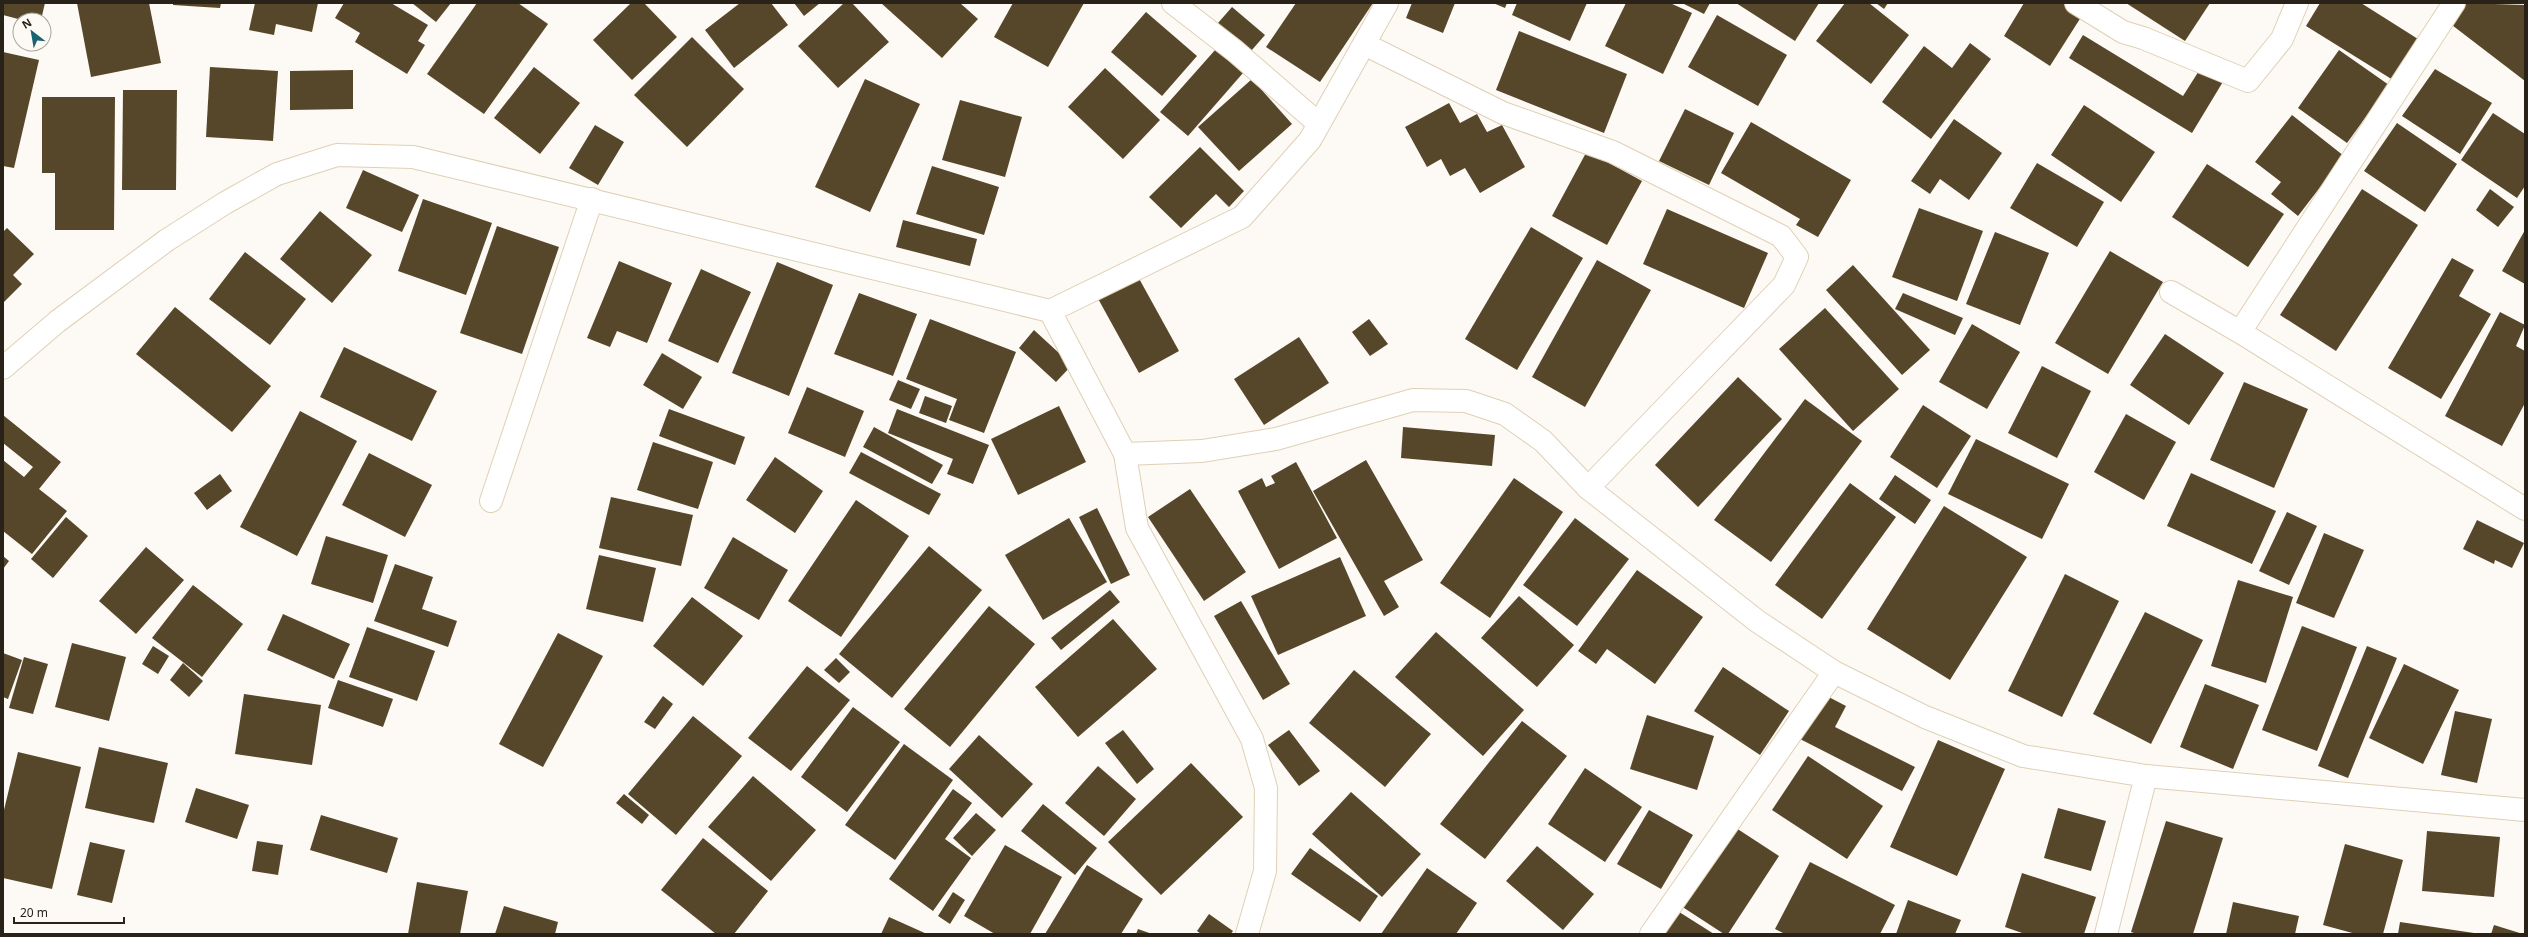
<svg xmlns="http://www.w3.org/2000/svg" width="2528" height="937" font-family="'Noto Sans',sans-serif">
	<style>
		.building { fill: #56472a }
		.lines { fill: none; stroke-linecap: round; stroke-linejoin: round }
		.minor-casing { stroke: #dfd0b5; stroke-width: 24 }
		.minor { stroke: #fff; stroke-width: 22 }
	</style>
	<rect width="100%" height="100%" fill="#fdfaf5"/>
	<g class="building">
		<path d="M 3,3 L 45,3 L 41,20 L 22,20 L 3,15 Z"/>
		<path d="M 77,3 L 149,3 L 161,63 L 91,77 Z"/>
		<path d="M 173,3 L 221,3 L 220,8 L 173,5 Z"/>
		<path d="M 255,3 L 318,3 L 312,32 L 276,24 L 274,35 L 249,30 Z"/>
		<path d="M 344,3 L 391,3 L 428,25 L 418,41 L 425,45 L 407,74 L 355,42 L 360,33 L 335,18 Z"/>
		<path d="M 412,3 L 451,3 L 436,22 Z"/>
		<path d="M 477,3 L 518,3 L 548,24 L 484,114 L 427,74 Z"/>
		<path d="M 631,3 L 644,3 L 677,37 L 632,80 L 593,40 Z"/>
		<path d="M 740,3 L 771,3 L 788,25 L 734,68 L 705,30 Z"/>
		<path d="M 794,3 L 820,3 L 804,16 Z"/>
		<path d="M 844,3 L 852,3 L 889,42 L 838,88 L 798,46 Z"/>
		<path d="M 881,3 L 960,3 L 978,19 L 942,58 Z"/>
		<path d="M 1013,3 L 1084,3 L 1048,67 L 994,37 Z"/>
		<path d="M 1296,3 L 1373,3 L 1320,82 L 1266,47 Z"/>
		<path d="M 1412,3 L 1455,3 L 1443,33 L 1406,18 Z"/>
		<path d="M 1493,3 L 1507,3 L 1505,8 Z"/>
		<path d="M 1517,3 L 1587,3 L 1570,41 L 1512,15 Z"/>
		<path d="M 1626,3 L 1670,3 L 1692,13 L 1663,74 L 1605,46 Z"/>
		<path d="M 1682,3 L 1710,3 L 1704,14 Z"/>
		<path d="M 1736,3 L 1819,3 L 1795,41 Z"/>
		<path d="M 1845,3 L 1869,3 L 1909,35 L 1871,84 L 1816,41 Z"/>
		<path d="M 1876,3 L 1888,3 L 1884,9 Z"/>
		<path d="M 2024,3 L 2065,3 L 2083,14 L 2050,66 L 2004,36 Z"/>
		<path d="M 2126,3 L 2210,3 L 2185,41 Z"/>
		<path d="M 2320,3 L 2361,3 L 2418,39 L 2393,80 L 2306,26 Z"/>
		<path d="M 2463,3 L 2525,5 L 2525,81 L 2448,22 Z"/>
		<path d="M 1232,7 L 1265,35 L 1251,51 L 1218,23 Z"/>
		<path d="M 1146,12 L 1197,56 L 1162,96 L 1111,52 Z"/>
		<path d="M 1717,15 L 1787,55 L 1758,106 L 1688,67 Z"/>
		<path d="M 1519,31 L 1627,74 L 1604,133 L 1496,90 Z"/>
		<path d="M 2083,35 L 2183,96 L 2202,66 L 2224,80 L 2192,133 L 2069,58 Z"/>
		<path d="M 692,37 L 744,89 L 687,147 L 634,95 Z"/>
		<path d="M 1970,43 L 1991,59 L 1931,139 L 1882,102 L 1924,46 L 1952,68 Z"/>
		<path d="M 1216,49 L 1243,73 L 1188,136 L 1160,112 Z"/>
		<path d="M 2339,50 L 2389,85 L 2347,143 L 2298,108 Z"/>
		<path d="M 3,52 L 39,60 L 14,168 L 3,166 Z"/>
		<path d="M 210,67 L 278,71 L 273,141 L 206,137 Z"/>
		<path d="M 534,67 L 580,103 L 540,154 L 494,118 Z"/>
		<path d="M 1105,68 L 1160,120 L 1123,159 L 1068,107 Z"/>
		<path d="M 2435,69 L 2492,103 L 2460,154 L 2402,116 Z"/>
		<path d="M 353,70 L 353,109 L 290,110 L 290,71 Z"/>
		<path d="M 865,79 L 920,104 L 870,212 L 815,187 Z"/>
		<path d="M 1252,79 L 1292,124 L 1239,171 L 1198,127 Z"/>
		<path d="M 123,90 L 177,90 L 176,190 L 122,190 Z"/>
		<path d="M 42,97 L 115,97 L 114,230 L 55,230 L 55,173 L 42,173 Z"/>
		<path d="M 960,100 L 1022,117 L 1005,177 L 942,160 Z"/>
		<path d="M 1449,103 L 1460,123 L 1477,114 L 1487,132 L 1502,125 L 1525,167 L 1480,193 L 1465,168 L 1450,176 L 1441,159 L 1427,167 L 1405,127 Z"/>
		<path d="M 2084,105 L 2155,152 L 2121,202 L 2051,155 Z"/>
		<path d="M 1685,109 L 1734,133 L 1709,185 L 1659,161 Z"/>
		<path d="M 2493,113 L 2525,134 L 2525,186 L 2517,198 L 2461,160 Z"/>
		<path d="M 2292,115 L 2344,156 L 2298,216 L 2271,194 L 2281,182 L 2255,162 Z"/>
		<path d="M 1954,119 L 2002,153 L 1969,200 L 1940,179 L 1930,194 L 1911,181 Z"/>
		<path d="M 1751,122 L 1851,180 L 1818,237 L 1796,225 L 1800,219 L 1721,173 Z"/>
		<path d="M 2397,123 L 2457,164 L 2425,212 L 2364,171 Z"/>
		<path d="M 595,125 L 624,142 L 598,185 L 569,168 Z"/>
		<path d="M 1200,147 L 1244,191 L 1229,207 L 1216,194 L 1181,228 L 1149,197 Z"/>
		<path d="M 1587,151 L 1642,181 L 1607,245 L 1552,216 Z"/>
		<path d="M 2037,163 L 2104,202 L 2077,247 L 2010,208 Z"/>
		<path d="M 2207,164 L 2284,214 L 2248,267 L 2172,217 Z"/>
		<path d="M 932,166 L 999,187 L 984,235 L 916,214 Z"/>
		<path d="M 363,170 L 419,195 L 402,232 L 346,208 Z"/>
		<path d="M 2362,189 L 2418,225 L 2336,351 L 2280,315 Z"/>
		<path d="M 2490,189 L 2514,207 L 2498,227 L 2476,210 Z"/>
		<path d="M 423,199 L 492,223 L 466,295 L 398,271 Z"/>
		<path d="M 1919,208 L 1983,231 L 1957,301 L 1892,277 Z"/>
		<path d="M 1667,209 L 1768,253 L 1744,308 L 1643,264 Z"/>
		<path d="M 320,211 L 372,255 L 332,303 L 280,259 Z"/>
		<path d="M 903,220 L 977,239 L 970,266 L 896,247 Z"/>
		<path d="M 497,226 L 559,247 L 522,354 L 460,333 Z"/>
		<path d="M 1531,227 L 1583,258 L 1517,370 L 1465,339 Z"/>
		<path d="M 7,228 L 34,254 L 13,275 L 22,284 L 3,303 L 3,232 Z"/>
		<path d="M 2525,230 L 2525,284 L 2502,271 Z"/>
		<path d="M 1995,232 L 2049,253 L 2020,325 L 1966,304 Z"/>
		<path d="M 2110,251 L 2163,282 L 2108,374 L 2055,343 Z"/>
		<path d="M 245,252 L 306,299 L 270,345 L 209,299 Z"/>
		<path d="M 2452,258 L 2474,270 L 2459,296 L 2491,314 L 2441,399 L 2388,368 Z"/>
		<path d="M 1597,260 L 1651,290 L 1585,407 L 1532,377 Z"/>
		<path d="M 619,261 L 672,283 L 647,343 L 617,331 L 610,347 L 587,338 Z"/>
		<path d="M 777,262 L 833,285 L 789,396 L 732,373 Z"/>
		<path d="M 1853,265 L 1930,350 L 1902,375 L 1826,290 Z"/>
		<path d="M 701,269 L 751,292 L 718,363 L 668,341 Z"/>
		<path d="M 1136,273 L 1179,351 L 1139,373 L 1096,295 Z"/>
		<path d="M 859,293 L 917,314 L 893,376 L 834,354 Z"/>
		<path d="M 1903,293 L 1963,318 L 1955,335 L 1895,309 Z"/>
		<path d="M 175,307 L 271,386 L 232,432 L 136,354 Z"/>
		<path d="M 1825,308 L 1899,389 L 1853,431 L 1779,349 Z"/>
		<path d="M 2500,312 L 2525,325 L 2516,346 L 2525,351 L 2525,403 L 2502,446 L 2445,416 Z"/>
		<path d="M 930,319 L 1016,352 L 984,433 L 949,420 L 957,399 L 906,379 Z"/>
		<path d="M 1369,319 L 1388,344 L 1370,356 L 1352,332 Z"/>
		<path d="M 1972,324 L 2020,352 L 1987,409 L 1939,382 Z"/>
		<path d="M 1034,330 L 1072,365 L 1056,382 L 1019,348 Z"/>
		<path d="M 2165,334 L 2224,373 L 2189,425 L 2130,385 Z"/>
		<path d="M 1299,337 L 1329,383 L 1264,425 L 1234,379 Z"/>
		<path d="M 344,347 L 437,391 L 412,441 L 320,397 Z"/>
		<path d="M 662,353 L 702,377 L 683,409 L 643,385 Z"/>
		<path d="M 2042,366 L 2091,391 L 2057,458 L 2008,433 Z"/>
		<path d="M 1738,377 L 1782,419 L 1698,507 L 1655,465 Z"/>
		<path d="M 898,380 L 920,389 L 911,409 L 889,400 Z"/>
		<path d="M 2244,382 L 2308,409 L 2274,488 L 2210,460 Z"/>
		<path d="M 807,387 L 864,411 L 845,457 L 788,433 Z"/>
		<path d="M 925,396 L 952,406 L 946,423 L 919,413 Z"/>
		<path d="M 1805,399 L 1862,441 L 1771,562 L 1714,520 Z"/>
		<path d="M 1923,405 L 1971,436 L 1937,488 L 1890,457 Z"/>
		<path d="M 1059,406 L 1086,462 L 1018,495 L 991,439 Z"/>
		<path d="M 669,409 L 745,437 L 735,465 L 659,436 Z"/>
		<path d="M 897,409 L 989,445 L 973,484 L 947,474 L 953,459 L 888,433 Z"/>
		<path d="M 300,411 L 357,441 L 297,556 L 240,527 Z"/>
		<path d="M 2126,414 L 2176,442 L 2144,500 L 2094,472 Z"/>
		<path d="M 3,415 L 61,462 L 39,489 L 67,511 L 32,554 L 3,531 L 3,460 L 24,477 L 33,467 L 3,443 Z"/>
		<path d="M 874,427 L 943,465 L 932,484 L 863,447 Z"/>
		<path d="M 1403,427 L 1495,435 L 1492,466 L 1401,458 Z"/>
		<path d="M 1976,439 L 2069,484 L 2042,539 L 1948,494 Z"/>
		<path d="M 653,442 L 713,462 L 698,509 L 637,490 Z"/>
		<path d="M 861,452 L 941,494 L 929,515 L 849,473 Z"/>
		<path d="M 369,453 L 432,485 L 405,537 L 342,505 Z"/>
		<path d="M 775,457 L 823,491 L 795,533 L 746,500 Z"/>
		<path d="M 1366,460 L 1423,560 L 1384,581 L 1399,607 L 1384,616 L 1313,491 Z"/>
		<path d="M 1296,462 L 1337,538 L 1279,569 L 1238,491 L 1262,478 L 1266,487 L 1275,483 L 1271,476 Z"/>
		<path d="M 2191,473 L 2276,511 L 2252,564 L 2167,526 Z"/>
		<path d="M 220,474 L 232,491 L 207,510 L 194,493 Z"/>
		<path d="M 1895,475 L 1931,500 L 1915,524 L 1879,499 Z"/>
		<path d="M 1514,478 L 1563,512 L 1490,618 L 1440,583 Z"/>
		<path d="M 1850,483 L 1896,517 L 1822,619 L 1775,585 Z"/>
		<path d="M 1190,489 L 1246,572 L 1204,601 L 1148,517 Z"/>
		<path d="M 611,497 L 693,515 L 681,566 L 599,548 Z"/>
		<path d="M 856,500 L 909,536 L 841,637 L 788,601 Z"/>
		<path d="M 1944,506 L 2027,557 L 1950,680 L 1867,629 Z"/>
		<path d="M 1097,508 L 1130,575 L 1111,584 L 1079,517 Z"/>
		<path d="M 2287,512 L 2317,526 L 2289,585 L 2259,571 Z"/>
		<path d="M 66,517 L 88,536 L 53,578 L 31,559 Z"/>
		<path d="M 1069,518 L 1107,582 L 1043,620 L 1005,555 Z"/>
		<path d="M 1575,518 L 1629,559 L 1577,626 L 1523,585 Z"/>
		<path d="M 2477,520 L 2524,543 L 2512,568 L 2495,560 L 2494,564 L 2463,549 Z"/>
		<path d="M 2324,533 L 2364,550 L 2334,618 L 2296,603 Z"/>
		<path d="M 326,536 L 388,555 L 373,603 L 311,584 Z"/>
		<path d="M 733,537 L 788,570 L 759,620 L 704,588 Z"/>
		<path d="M 929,546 L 982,590 L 892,698 L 839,654 Z"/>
		<path d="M 146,547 L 184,580 L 136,634 L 99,601 Z"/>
		<path d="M 599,555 L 656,568 L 643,622 L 586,609 Z"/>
		<path d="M 3,556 L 9,561 L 3,569 Z"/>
		<path d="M 1340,557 L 1366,616 L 1278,655 L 1251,596 Z"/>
		<path d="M 395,564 L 433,577 L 422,609 L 457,621 L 448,647 L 374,621 Z"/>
		<path d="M 1637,570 L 1703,617 L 1655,684 L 1607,649 L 1596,664 L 1578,651 Z"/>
		<path d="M 2065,574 L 2119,601 L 2062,717 L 2008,691 Z"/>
		<path d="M 2238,580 L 2293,597 L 2266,683 L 2211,666 Z"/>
		<path d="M 193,585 L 243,624 L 202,677 L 152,638 Z"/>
		<path d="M 1110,590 L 1120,602 L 1061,650 L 1051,638 Z"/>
		<path d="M 1519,596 L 1574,645 L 1537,687 L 1481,638 Z"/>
		<path d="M 692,597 L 743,636 L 703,686 L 653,646 Z"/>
		<path d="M 1241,601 L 1290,684 L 1263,700 L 1214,616 Z"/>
		<path d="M 989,606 L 1035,644 L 950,747 L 904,709 Z"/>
		<path d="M 2145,612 L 2203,640 L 2151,744 L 2093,714 Z"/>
		<path d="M 283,614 L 350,644 L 334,679 L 267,650 Z"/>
		<path d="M 1113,619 L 1157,669 L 1078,737 L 1035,687 Z"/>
		<path d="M 2302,626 L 2357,647 L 2317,751 L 2262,730 Z"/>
		<path d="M 367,627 L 435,651 L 417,701 L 349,677 Z"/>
		<path d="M 1436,632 L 1524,710 L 1483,756 L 1395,677 Z"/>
		<path d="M 558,633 L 603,656 L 543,767 L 499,744 Z"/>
		<path d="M 72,643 L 126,657 L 109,721 L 55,707 Z"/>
		<path d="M 153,646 L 169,656 L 158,674 L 142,664 Z"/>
		<path d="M 2367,646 L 2397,658 L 2348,778 L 2318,766 Z"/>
		<path d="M 3,653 L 22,660 L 8,699 L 3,697 Z"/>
		<path d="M 24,657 L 48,664 L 33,714 L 9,708 Z"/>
		<path d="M 836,658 L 850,672 L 839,683 L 824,670 Z"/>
		<path d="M 183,663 L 203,681 L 189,697 L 170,680 Z"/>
		<path d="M 2404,664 L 2459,690 L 2423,764 L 2369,738 Z"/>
		<path d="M 807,666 L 850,700 L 791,771 L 748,738 Z"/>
		<path d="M 1723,667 L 1789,711 L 1760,755 L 1694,711 Z"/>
		<path d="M 1354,670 L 1431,734 L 1385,787 L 1309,723 Z"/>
		<path d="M 338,680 L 393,699 L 383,727 L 328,708 Z"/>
		<path d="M 2205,684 L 2259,705 L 2233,769 L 2180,747 Z"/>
		<path d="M 244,694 L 321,705 L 312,765 L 235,754 Z"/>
		<path d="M 1823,694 L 1846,706 L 1835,727 L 1915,767 L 1902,791 L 1800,739 Z"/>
		<path d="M 663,696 L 673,704 L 655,729 L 644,722 Z"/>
		<path d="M 853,707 L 900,742 L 847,812 L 801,777 Z"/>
		<path d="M 2455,711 L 2492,719 L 2477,783 L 2441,775 Z"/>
		<path d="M 1647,715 L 1714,736 L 1697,790 L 1630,769 Z"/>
		<path d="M 693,716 L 742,756 L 676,835 L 628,794 Z"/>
		<path d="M 1522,721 L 1567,756 L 1485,859 L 1440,824 Z"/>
		<path d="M 1123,730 L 1154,769 L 1137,784 L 1105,743 Z"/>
		<path d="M 1289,730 L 1320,771 L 1299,786 L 1268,745 Z"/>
		<path d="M 979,735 L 1033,784 L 1002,818 L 949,769 Z"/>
		<path d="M 1938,740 L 2005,769 L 1957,876 L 1890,847 Z"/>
		<path d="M 904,744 L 953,780 L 895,860 L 845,825 Z"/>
		<path d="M 99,747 L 168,763 L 154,823 L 85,808 Z"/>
		<path d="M 18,752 L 81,767 L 52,889 L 3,878 L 3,814 Z"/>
		<path d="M 1808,756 L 1883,806 L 1847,859 L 1772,810 Z"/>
		<path d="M 1191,763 L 1243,817 L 1161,895 L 1108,842 Z"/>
		<path d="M 1098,766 L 1136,799 L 1104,836 L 1065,803 Z"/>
		<path d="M 1585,768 L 1642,807 L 1605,862 L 1548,824 Z"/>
		<path d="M 753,776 L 816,830 L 771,881 L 708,827 Z"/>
		<path d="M 196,788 L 249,805 L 237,839 L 185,822 Z"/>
		<path d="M 953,789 L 972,803 L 945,839 L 971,858 L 933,911 L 889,879 Z"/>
		<path d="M 1351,792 L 1421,854 L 1382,897 L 1312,834 Z"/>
		<path d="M 624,794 L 649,815 L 642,824 L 616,803 Z"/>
		<path d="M 1043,804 L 1097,848 L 1075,875 L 1021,831 Z"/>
		<path d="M 2058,808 L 2106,821 L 2091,871 L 2044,858 Z"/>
		<path d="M 1649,810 L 1693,835 L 1661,889 L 1617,864 Z"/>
		<path d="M 976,813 L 996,830 L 972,856 L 953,838 Z"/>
		<path d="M 321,815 L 398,838 L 387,873 L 310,850 Z"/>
		<path d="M 2166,821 L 2223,838 L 2193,934 L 2137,934 L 2131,932 Z"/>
		<path d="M 1733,826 L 1779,856 L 1728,934 L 1724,934 L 1681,906 Z"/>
		<path d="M 2427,831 L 2500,837 L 2494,897 L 2422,891 Z"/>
		<path d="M 703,838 L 768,891 L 734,934 L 716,934 L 661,890 Z"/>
		<path d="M 257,841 L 283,845 L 278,875 L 252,871 Z"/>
		<path d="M 90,842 L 125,850 L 112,903 L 77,895 Z"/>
		<path d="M 2345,844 L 2403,860 L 2383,934 L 2356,934 L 2323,925 Z"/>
		<path d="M 1005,845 L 1062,877 L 1030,934 L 995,934 L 964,916 Z"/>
		<path d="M 1537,846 L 1594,894 L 1563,930 L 1506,881 Z"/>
		<path d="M 1310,848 L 1378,896 L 1360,922 L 1291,874 Z"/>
		<path d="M 1810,862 L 1895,905 L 1880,934 L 1785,934 L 1775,929 Z"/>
		<path d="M 1087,865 L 1143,899 L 1121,934 L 1045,934 Z"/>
		<path d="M 1427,868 L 1477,903 L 1456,934 L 1381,934 Z"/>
		<path d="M 2022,873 L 2096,897 L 2084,934 L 2025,934 L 2005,927 Z"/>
		<path d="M 417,882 L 468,891 L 460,934 L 408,934 Z"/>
		<path d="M 953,892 L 965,900 L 950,924 L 938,916 Z"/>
		<path d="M 1908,900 L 1961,920 L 1955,934 L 1896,934 Z"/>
		<path d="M 2233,902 L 2299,916 L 2295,934 L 2226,934 Z"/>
		<path d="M 504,906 L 558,922 L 555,934 L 495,934 Z"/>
		<path d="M 1676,910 L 1714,934 L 1661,934 Z"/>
		<path d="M 1209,914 L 1233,931 L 1231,934 L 1201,934 L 1197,931 Z"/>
		<path d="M 889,917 L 927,934 L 881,934 Z"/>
		<path d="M 2400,922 L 2474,933 L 2474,934 L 2398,934 Z"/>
		<path d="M 2494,925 L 2523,934 L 2491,934 Z"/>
		<path d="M 1138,929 L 1152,934 L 1136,934 Z"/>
	</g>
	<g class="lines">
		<g class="minor-casing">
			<g id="minor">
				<path d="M 1173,3 L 1235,51 L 1319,124"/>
				<path d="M 2076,3 L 2123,32 L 2143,38 L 2248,81 L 2282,39 L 2297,3"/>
				<path d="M 1364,44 L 1503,113 L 1613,152 L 1781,236 L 1797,257 L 1784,285 L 1588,488"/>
				<path d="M 2171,292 L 2240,332 L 2525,509"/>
				<path d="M 1050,311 L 1242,217 L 1310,140 L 1387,3"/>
				<path d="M 2240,332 L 2454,3"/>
				<path d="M 3,368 L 58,321 L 167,240 L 225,203 L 277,174 L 337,155 L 413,157 L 1050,311 L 1125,454 L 1202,451 L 1276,439 L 1413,400 L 1466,401 L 1505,414 L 1543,441 L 1588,488 L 1757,621 L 1834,672 L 1925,717 L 2023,756 L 2146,776 L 2525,810"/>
				<path d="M 1125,454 L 1137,528 L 1252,739 L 1266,788 L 1265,871 L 1247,934"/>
				<path d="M 491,501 L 592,199"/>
				<path d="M 1651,934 L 1834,672"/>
				<path d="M 2106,934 L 2146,776"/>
			</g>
		</g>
		<use href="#minor" class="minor"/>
	</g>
	<rect width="2528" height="937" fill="none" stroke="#282218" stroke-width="8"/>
	<g transform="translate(32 32) rotate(329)"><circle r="19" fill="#fdfaf5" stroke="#a8a49d"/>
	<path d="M0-3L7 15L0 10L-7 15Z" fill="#1a6371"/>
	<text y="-6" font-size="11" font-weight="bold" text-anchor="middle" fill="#282218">N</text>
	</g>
	<path d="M14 917v6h110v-6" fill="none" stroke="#282218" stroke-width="2"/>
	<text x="20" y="917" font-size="12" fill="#282218" stroke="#fdfaf5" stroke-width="3" paint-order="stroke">20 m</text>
</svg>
